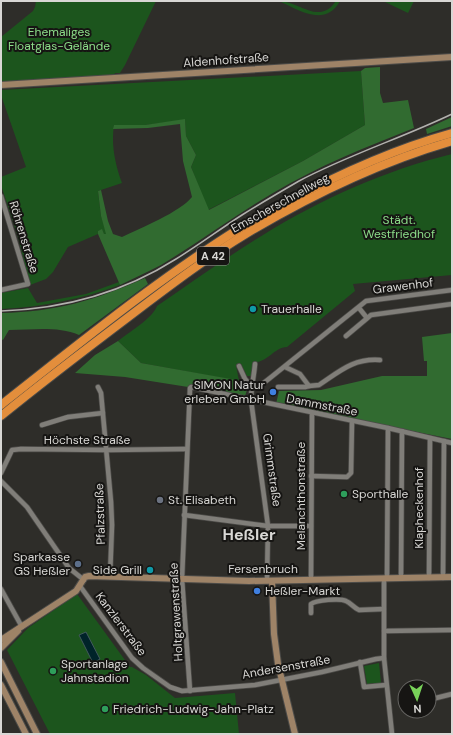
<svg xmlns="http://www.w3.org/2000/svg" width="453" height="735" font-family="'DM Sans',sans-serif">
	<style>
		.green { fill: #1c551d }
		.forest { fill: #316b30 }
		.water { fill: #002329; stroke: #41595c }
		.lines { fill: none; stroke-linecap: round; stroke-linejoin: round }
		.street-casing { stroke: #4c4b48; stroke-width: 6 }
		.secondary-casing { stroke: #4c4b48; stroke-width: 8 }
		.highway-casing { stroke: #4c4b48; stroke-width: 10 }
		.street { stroke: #807e79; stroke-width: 4.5 }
		.secondary { stroke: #9e8367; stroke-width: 6 }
		.highway { stroke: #e38e3c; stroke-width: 8 }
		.rail { stroke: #b2b1ae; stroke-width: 1.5 }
		.culture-dot { fill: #0f9aa8; stroke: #161513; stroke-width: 1.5 }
		.shop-dot { fill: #3f7fe0; stroke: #161513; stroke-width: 1.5 }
		.leisure-dot { fill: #2e9e5b; stroke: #161513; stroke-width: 1.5 }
		.worship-dot { fill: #6b7280; stroke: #161513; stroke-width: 1.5 }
		.service-dot { fill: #5c6f8a; stroke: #161513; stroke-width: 1.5 }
		.labels { text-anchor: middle; stroke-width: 4; stroke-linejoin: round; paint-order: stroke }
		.shield { fill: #161513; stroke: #9e9d9a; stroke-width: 1 }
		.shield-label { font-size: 11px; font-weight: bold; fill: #d8d7d4 }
		.park-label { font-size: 12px; fill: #8cdd89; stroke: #161513 }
		.street-label { font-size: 12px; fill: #d8d7d4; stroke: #161513 }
		.poi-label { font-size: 12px; fill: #d8d7d4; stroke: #161513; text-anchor: start }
		.district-label { font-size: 16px; font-weight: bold; fill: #d8d7d4; stroke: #161513 }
	</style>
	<rect width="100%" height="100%" fill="#2e2d29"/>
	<g class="green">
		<path d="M 36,1 L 156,1 L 125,65 L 120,73 L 115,73 L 114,75 L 1,82 L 1,37 L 33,11 L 35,7 Z"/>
		<path d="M 279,1 C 299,1 319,26 336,1 L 340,1 C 325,28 299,10 279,1 Z"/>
		<path d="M 383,1 L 414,1 L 408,13 Z"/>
		<path d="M 361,71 L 365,125 L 303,161 L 208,210 L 191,167 L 196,155 L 186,136 L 185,120 L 145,125 L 114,125 C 111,145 115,164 122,183 L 98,191 L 101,216 L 107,234 L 104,234 L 102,230 L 98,231 L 98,234 L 68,247 L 53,272 L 46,279 L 30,285 L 18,237 L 1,185 L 1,177 L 26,167 L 1,95 L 1,90 Z"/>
		<path d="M 452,154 L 452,275 L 353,284 L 355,291 L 287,347 C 273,348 270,361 253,363 L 251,376 L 247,376 L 241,364 L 236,365 L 239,381 L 141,363 L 118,341 C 128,333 153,318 157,306 C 192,282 227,257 263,235 C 321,199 386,170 452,154 Z"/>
		<path d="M 119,282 L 120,285 C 82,299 42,307 1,309 L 1,293 L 28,288 L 37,303 L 86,294 Z"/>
		<path d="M 77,594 L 130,667 L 132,667 L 146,675 L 175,698 L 235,693 L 239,734 L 50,734 L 7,650 L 28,628 Z"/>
		<path d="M 379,663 L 381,683 L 367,684 L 364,666 Z"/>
	</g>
	<g class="forest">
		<path d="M 380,67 L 380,93 L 383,103 L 408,100 L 414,128 C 366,147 318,166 273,193 C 235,215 199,242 161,265 C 148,272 134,278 120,285 L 98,234 L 98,231 L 102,229 L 104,234 L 106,234 L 101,216 L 98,191 L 101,190 L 108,221 L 113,234 L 122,237 C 141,228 180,212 192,197 L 183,161 L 180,124 L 148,128 L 113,129 L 114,125 L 145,125 L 185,119 L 186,136 L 196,155 L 191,167 L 209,210 L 303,161 L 365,125 L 361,71 L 365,68 Z"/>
		<path d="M 452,117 L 452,126 L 427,134 L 426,129 Z"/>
		<path d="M 145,278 L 148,284 L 79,335 C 58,326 32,330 9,330 L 3,340 L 1,339 L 1,313 C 56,312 96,300 145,278 Z"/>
		<path d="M 452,333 L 452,439 L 276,404 L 279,391 L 321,390 L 382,376 L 427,376 L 427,361 L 424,361 L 422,337 Z"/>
		<path d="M 118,341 L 141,363 L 242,381 L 247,390 L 245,396 L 193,384 L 188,387 L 125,377 L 75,373 L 95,355 Z"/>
	</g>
	<path class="water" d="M 86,632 L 100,659 L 93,663 L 79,635 Z"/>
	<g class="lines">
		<g class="street-casing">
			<g id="street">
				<path d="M 1,196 L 28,284 L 1,290"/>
				<path d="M 359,308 L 367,318"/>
				<path d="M 346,336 L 371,315 L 452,304"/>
				<path d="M 255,364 C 254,376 251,388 251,400 L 268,526 L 267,581"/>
				<path d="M 239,366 L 245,379 L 251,386"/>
				<path d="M 285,367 L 300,374 L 309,386 L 319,385 C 340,371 354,358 380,360"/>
				<path d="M 251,386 L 261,385 L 270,378 L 366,301 L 452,290"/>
				<path d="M 98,387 L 101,393 L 111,502 L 112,525 L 110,577"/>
				<path d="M 278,387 L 305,387 L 309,386"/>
				<path d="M 42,425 L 68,417 L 103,413"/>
				<path d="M 1,473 L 12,450 L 21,449 L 107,450 L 187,449"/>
				<path d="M 311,476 L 347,477 L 351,473 L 352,421"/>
				<path d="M 1,481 L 27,507 L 69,568 L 84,580"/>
				<path d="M 184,515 L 268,526 L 311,526"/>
				<path d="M 384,578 L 384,658 L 392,734"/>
				<path d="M 387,578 L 388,428"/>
				<path d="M 401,578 L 402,431"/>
				<path d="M 429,578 L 430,438"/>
				<path d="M 443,578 L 444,441"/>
				<path d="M 311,580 L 312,413"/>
				<path d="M 80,586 L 132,658 L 143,668 L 170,687 L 182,691 L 255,685 L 322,672 L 376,659 L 384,658"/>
				<path d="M 1,589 L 22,627"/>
				<path d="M 311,613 L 311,604 C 316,600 340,598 346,601 C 351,603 354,608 359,610 L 384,609"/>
				<path d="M 384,631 L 452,630"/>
				<path d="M 360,662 L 364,687 L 386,685"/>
				<path d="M 190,691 L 182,579 L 190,388 L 191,387 L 388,428 L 452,443"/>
				<path d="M 432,699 L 452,694"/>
			</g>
		</g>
		<g class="secondary-casing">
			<g id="secondary">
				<path d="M 1,85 L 452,57"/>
				<path d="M 272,581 L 274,634 L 278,664 L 295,734"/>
				<path d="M 1,640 L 76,591 L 85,577 L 89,576 L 249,581 L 452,577"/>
				<path d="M 1,648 L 18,631"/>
				<path d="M 1,662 L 37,734"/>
				<path d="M 1,685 L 26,734"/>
			</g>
		</g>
		<g class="highway-casing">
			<g id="highway">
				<path d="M 1,405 C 80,343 159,278 245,225 C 257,217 271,211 285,203 C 337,175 394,149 452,133"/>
				<path d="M 1,416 C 45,380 90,346 135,312 C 172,284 209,256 249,232 C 313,194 380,162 452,141"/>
			</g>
		</g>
		<use href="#street" class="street"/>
		<use href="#secondary" class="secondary"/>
		<use href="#highway" class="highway"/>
		<path class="rail" d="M 1,311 C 63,309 124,292 176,259 C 199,245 220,229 242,215 C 261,203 280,192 299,181 C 348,155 402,138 452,114"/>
	</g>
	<g class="culture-dot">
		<circle cx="253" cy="309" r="4"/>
		<circle cx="150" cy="570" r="4"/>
	</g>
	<g class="shop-dot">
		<circle cx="273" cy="392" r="4"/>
		<circle cx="257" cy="591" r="4"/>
	</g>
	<g class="leisure-dot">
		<circle cx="344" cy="494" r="4"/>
		<circle cx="53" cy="671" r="4"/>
		<circle cx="105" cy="709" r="4"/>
	</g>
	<circle class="worship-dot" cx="160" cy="500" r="4"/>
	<circle class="service-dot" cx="78" cy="564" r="4"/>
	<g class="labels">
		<rect class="shield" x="197" y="247" width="32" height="18" rx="3"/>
		<g class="shield-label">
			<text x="213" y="260">A 42</text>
		</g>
		<g class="park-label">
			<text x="59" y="36">Ehemaliges<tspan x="59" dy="14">Floatglas-Gelände</tspan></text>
			<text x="399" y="224">Städt.<tspan x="399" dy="14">Westfriedhof</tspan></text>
		</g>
		<g class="street-label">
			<text transform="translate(226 60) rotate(-4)" y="4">Aldenhofstraße</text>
			<text transform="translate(280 203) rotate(-29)" y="4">Emscherschnellweg</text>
			<text transform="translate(24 237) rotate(73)" y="4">Röhrenstraße</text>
			<text transform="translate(403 286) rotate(-7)" y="4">Grawenhof</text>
			<text transform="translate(322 405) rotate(11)" y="4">Dammstraße</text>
			<text x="87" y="444">Höchste Straße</text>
			<text transform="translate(272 470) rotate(82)" y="4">Grimmstraße</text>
			<text transform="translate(301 496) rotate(-90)" y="4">Melanchthonstraße</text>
			<text transform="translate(419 508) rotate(-90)" y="4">Klapheckenhof</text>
			<text transform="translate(100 514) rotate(-92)" y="4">Pfalzstraße</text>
			<text x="263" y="573">Fersenbruch</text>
			<text transform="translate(176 612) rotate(-93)" y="4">Holtgrawenstraße</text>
			<text transform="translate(121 624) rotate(53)" y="4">Kanzlerstraße</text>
			<text transform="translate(286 667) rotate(-10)" y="4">Andersenstraße</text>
		</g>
		<g class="poi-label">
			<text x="261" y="313">Trauerhalle</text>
			<text x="265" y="389" text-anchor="end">SIMON Natur<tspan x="265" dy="14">erleben GmbH</tspan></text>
			<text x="352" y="498">Sporthalle</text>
			<text x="168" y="504">St. Elisabeth</text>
			<text x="70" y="561" text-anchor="end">Sparkasse<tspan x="70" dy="14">GS Heßler</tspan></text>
			<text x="142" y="574" text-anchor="end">Side Grill</text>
			<text x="265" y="595">Heßler-Markt</text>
			<text x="61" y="668">Sportanlage<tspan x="61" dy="14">Jahnstadion</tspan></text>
			<text x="113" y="713">Friedrich-Ludwig-Jahn-Platz</text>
		</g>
		<g class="district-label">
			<text x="249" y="540">Heßler</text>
		</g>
	</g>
	<rect width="453" height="735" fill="none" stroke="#d8d7d4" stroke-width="4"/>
	<g transform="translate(417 699) rotate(177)"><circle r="19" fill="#161513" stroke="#646360"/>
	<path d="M0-3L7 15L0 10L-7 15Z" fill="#78d259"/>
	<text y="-6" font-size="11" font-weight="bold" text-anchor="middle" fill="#d8d7d4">N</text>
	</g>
</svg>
